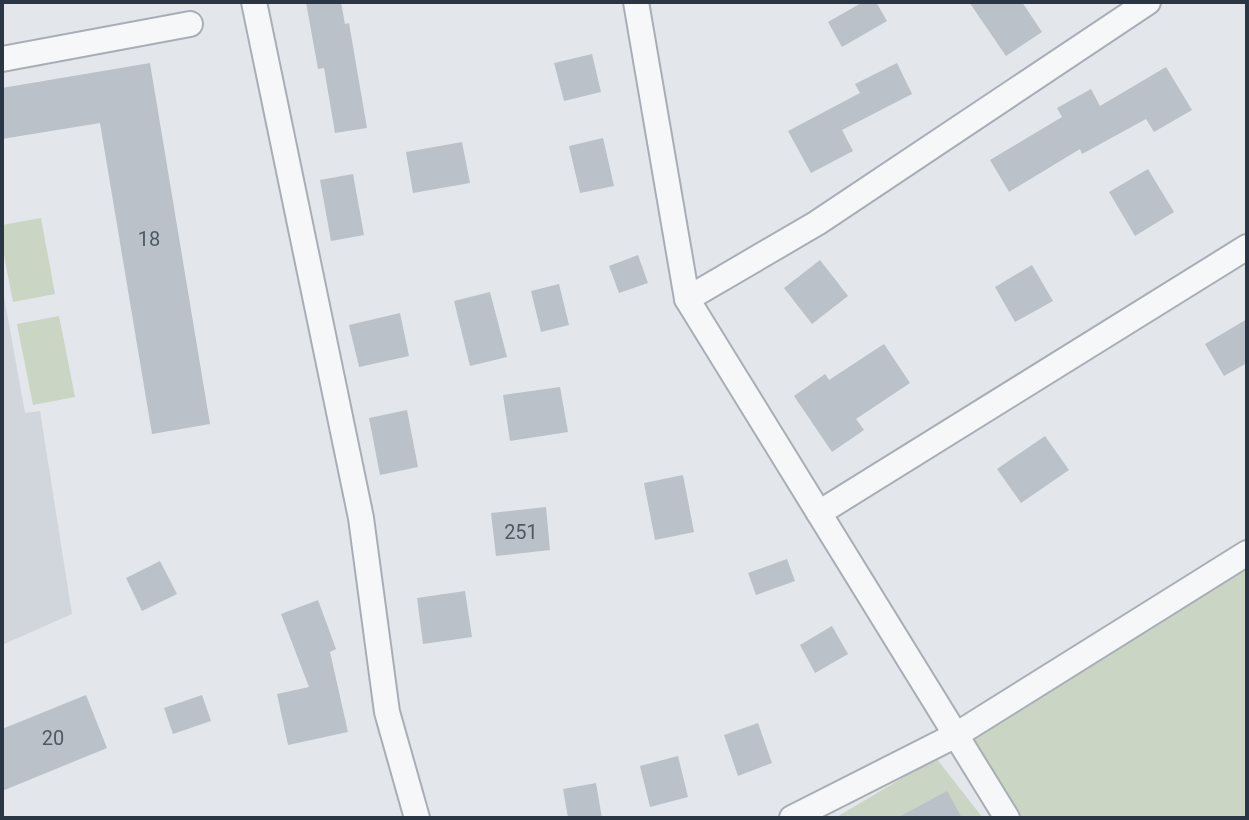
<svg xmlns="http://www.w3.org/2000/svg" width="1249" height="820" font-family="Roboto,sans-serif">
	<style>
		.built { fill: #d1d6dd }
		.green { fill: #cad5c4 }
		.building { fill: #bac1c8 }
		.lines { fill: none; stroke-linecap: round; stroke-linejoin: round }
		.street-casing { stroke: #a8aeb5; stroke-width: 28 }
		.street { stroke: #f6f7f9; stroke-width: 24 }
		.labels { text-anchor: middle; stroke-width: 6; stroke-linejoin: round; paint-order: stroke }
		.number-label { font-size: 20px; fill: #4e5964 }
	</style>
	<rect width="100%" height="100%" fill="#e3e7eb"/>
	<path class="built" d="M 2,285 L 25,413 L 40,411 L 72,614 L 2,645 Z"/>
	<g class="green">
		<path d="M 41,218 L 55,294 L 13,302 L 2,245 L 2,225 Z"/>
		<path d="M 59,316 L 75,397 L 33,405 L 17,324 Z"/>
		<path d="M 1247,561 L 1247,818 L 1009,818 L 959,746 Z"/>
		<path d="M 936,758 L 983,818 L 835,818 Z"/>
	</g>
	<g class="building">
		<path d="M 306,2 L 341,2 L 345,24 L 349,23 L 367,128 L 335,133 L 324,68 L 318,69 Z"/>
		<path d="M 863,2 L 876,2 L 887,21 L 842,47 L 828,22 Z"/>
		<path d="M 969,2 L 1022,2 L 1042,32 L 1006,56 Z"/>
		<path d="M 592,54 L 601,92 L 564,101 L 554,63 Z"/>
		<path d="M 150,63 L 210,424 L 152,434 L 100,123 L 2,139 L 2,88 Z"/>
		<path d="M 897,63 L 912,94 L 842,130 L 853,151 L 811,173 L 788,131 L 860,93 L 855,84 Z"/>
		<path d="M 1166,67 L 1192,110 L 1154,132 L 1146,119 L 1082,154 L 1080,149 L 1009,192 L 990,160 L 1062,117 L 1057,108 L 1091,89 L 1100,106 Z"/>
		<path d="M 603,138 L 614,186 L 580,193 L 569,146 Z"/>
		<path d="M 462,142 L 470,183 L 413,193 L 406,152 Z"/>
		<path d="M 1148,169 L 1174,212 L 1135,236 L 1109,192 Z"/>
		<path d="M 353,174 L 364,235 L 331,241 L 320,180 Z"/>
		<path d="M 638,255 L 648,283 L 619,293 L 609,266 Z"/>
		<path d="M 820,260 L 848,296 L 812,324 L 784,288 Z"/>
		<path d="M 1032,265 L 1053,301 L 1015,322 L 995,287 Z"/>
		<path d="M 559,284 L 569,325 L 541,332 L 531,291 Z"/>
		<path d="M 490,292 L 507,357 L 470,366 L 454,301 Z"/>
		<path d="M 400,313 L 409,356 L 359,367 L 349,325 Z"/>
		<path d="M 1247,319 L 1247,363 L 1224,376 L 1205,344 Z"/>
		<path d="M 884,344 L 910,383 L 856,419 L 864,430 L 832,452 L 794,396 L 825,374 L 829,380 Z"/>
		<path d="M 560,387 L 568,432 L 510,441 L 503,395 Z"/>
		<path d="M 407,410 L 418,467 L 380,475 L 369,418 Z"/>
		<path d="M 1045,436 L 1069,470 L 1021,503 L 997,469 Z"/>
		<path d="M 683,475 L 694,532 L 655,540 L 644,483 Z"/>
		<path d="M 546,507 L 550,550 L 496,556 L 491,513 Z"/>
		<path d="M 787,559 L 795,581 L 756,595 L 748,573 Z"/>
		<path d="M 160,561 L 177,594 L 142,611 L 126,578 Z"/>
		<path d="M 465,591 L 472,637 L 423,644 L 417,598 Z"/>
		<path d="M 318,600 L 336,649 L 330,652 L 348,732 L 288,745 L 277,694 L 309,687 L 281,614 Z"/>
		<path d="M 832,626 L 848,654 L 815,673 L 800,645 Z"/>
		<path d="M 86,695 L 107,748 L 2,791 L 2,729 Z"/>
		<path d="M 202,695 L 211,721 L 173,734 L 164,708 Z"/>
		<path d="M 758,723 L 772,763 L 738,776 L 724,735 Z"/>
		<path d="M 678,756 L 688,797 L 650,807 L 640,766 Z"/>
		<path d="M 596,783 L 602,818 L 568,818 L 563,789 Z"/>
		<path d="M 947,791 L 962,818 L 897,818 Z"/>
	</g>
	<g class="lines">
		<g class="street-casing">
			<g id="street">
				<path d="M 254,2 L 361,518 L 387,712 L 417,818"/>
				<path d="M 636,2 L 687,299 L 1007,818"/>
				<path d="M 2,59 L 190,24"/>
				<path d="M 687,299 L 817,223 L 1148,2"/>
				<path d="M 819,513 L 1247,247"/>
				<path d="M 792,818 L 956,735 L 1247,553"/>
			</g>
		</g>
		<use href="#street" class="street"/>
	</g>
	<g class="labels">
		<g class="number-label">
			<text x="149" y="246">18</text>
			<text x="521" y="539">251</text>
			<text x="53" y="745">20</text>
		</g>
	</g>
	<rect width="1249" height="820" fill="none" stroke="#2a3643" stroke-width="8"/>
</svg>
